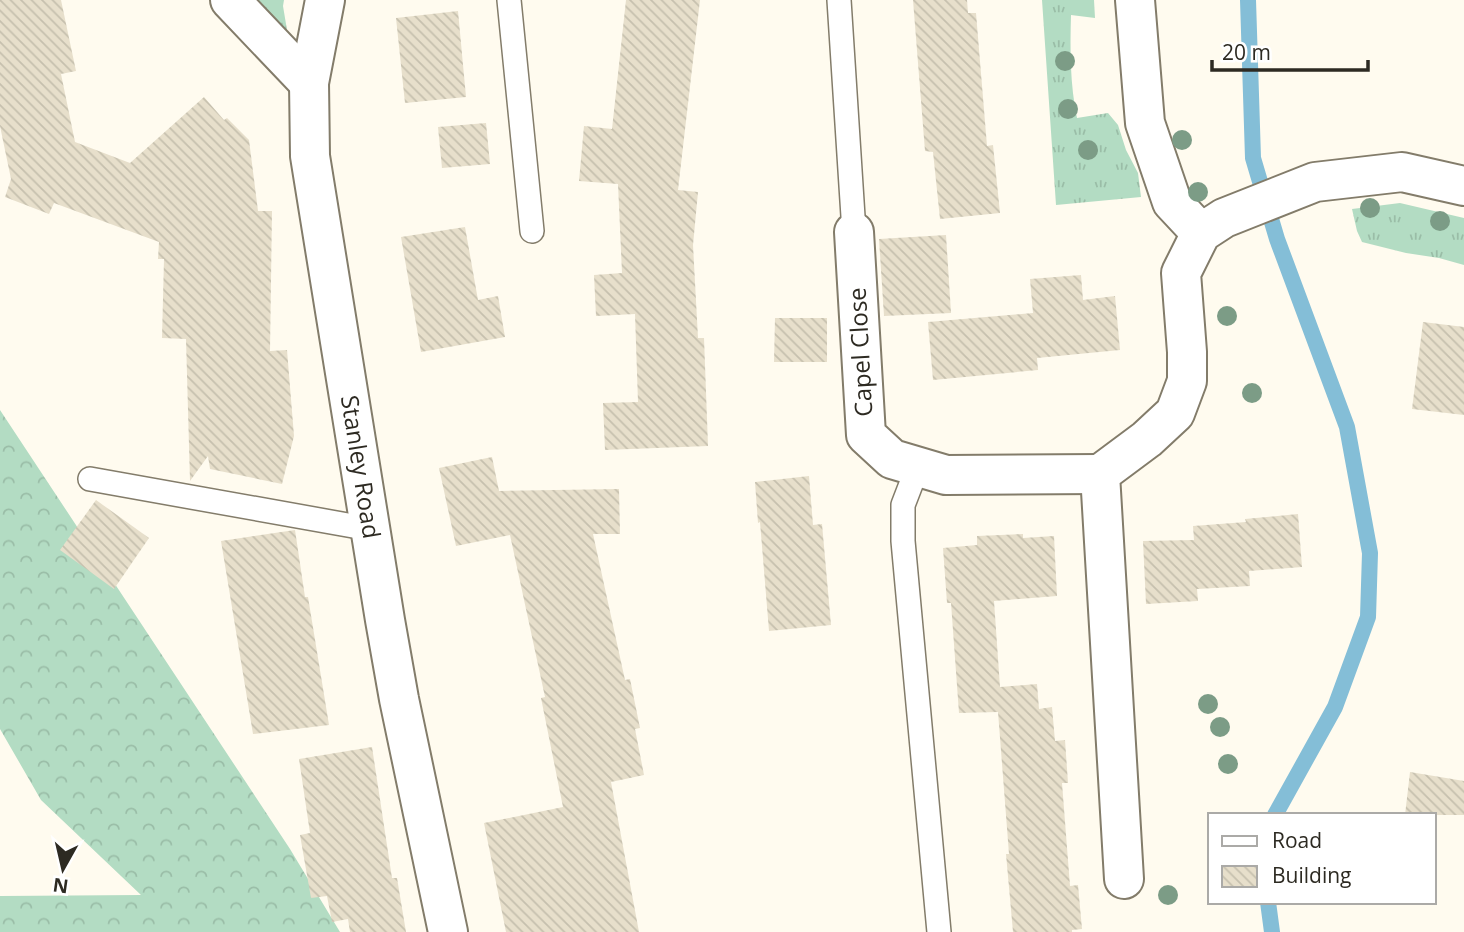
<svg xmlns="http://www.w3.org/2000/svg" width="1464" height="932" font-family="'Open Sans',sans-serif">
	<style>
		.grass { fill: url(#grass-tufts) }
		.forest { fill: url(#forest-crowns) }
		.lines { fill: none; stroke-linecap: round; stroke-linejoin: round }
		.stream { stroke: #84bed7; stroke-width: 16 }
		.building { fill: url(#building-back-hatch) }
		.service-casing { stroke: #837c6a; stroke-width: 26 }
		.minor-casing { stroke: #837c6a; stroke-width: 42 }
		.tertiary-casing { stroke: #837c6a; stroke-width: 42 }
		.service { stroke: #fff; stroke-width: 23 }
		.minor { stroke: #fff; stroke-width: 38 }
		.tertiary { stroke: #fff; stroke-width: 38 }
		.tree { fill: #7c9c86 }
		.labels { text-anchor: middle; stroke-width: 7; stroke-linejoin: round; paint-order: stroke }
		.street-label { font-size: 24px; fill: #2d2a22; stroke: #fff }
	</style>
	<defs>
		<pattern id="grass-tufts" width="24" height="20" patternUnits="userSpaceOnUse" patternTransform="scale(1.75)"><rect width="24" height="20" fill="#b3dcc3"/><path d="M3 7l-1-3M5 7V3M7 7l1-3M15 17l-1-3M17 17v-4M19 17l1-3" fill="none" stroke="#9abda7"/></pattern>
		<pattern id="forest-crowns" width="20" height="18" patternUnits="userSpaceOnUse" patternTransform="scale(1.75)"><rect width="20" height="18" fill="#b3dcc3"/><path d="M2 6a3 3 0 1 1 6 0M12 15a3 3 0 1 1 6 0" fill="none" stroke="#9abda7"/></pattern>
		<pattern id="building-back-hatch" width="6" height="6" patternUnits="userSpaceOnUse" patternTransform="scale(1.75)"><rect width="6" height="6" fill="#e7dfcb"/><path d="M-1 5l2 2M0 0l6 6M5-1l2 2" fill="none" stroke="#c6c0ae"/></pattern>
	</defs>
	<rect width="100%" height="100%" fill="#fffbef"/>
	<g class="grass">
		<path d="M 244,0 L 284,0 L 283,6 L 288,36 Z"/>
		<path d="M 1042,0 L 1094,0 L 1095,18 L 1071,15 C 1070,50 1070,84 1077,118 L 1108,113 L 1118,125 L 1126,150 L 1138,173 L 1141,197 L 1056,205 Z"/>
		<path d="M 1400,203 L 1464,218 L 1464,265 L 1439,258 L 1406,253 L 1362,242 L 1357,231 L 1352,209 Z"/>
	</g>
	<path class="forest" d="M 0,410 L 290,849 L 340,932 L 0,932 L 0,896 L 141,895 L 41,800 L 0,729 Z"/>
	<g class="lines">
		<g class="stream">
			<path d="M 1248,0 L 1253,158 L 1277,239 L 1347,427 L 1370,553 L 1368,617 L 1335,707 L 1275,815"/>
			<path d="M 1268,902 L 1272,932"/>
		</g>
	</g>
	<g class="building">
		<path d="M 0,0 L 61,0 L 76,71 L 61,74 L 75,142 L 130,163 L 204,97 L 224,120 L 227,118 L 249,140 L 258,211 L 272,211 L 270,351 L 287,350 L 294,436 L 282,484 L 210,469 L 208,456 L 190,481 L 186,339 L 162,338 L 164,259 L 158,259 L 159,242 L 54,203 L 49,214 L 5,197 L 11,179 L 0,126 Z"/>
		<path d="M 626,0 L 700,0 L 678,190 L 698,192 L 693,245 L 698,338 L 704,338 L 708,446 L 605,450 L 603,403 L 638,402 L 635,314 L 596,316 L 594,275 L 622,273 L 618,184 L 579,181 L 584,126 L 612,129 Z"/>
		<path d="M 913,0 L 967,0 L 968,13 L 976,13 L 987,146 L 993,145 L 1000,213 L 940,219 L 933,152 L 925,151 Z"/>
		<path d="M 458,11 L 466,97 L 405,103 L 396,18 Z"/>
		<path d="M 486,123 L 490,164 L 442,168 L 438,127 Z"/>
		<path d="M 465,227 L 478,300 L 498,296 L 505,337 L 421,352 L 401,237 Z"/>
		<path d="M 946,235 L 951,313 L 884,316 L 879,239 Z"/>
		<path d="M 1081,275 L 1083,300 L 1115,296 L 1120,350 L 1037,358 L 1038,370 L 933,380 L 928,322 L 1033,313 L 1030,279 Z"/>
		<path d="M 775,318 L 827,318 L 827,362 L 774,362 Z"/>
		<path d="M 1423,322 L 1464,327 L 1464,415 L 1412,409 Z"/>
		<path d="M 492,457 L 499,491 L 619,489 L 620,534 L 593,534 L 625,680 L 630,679 L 640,728 L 635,729 L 644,775 L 611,782 L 639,932 L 506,932 L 484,823 L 563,807 L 541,698 L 545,697 L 510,535 L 456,546 L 439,468 Z"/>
		<path d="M 809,476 L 813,525 L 822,524 L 831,625 L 769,631 L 760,522 L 758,523 L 755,482 Z"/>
		<path d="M 96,500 L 149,538 L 114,589 L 60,550 Z"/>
		<path d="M 1298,514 L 1302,567 L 1249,571 L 1250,586 L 1197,589 L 1198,601 L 1146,604 L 1143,541 L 1194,540 L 1193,526 L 1246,522 L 1245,519 Z"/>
		<path d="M 295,530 L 305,597 L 308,597 L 329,725 L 253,734 L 221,541 Z"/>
		<path d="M 1023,534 L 1023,538 L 1054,536 L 1057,596 L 994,601 L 1000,687 L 1037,684 L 1039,709 L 1052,707 L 1055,741 L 1065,740 L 1068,783 L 1062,783 L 1070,886 L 1078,885 L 1082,929 L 1072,930 L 1072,932 L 1013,932 L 1006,854 L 1009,854 L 998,712 L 959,713 L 951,603 L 947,603 L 943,548 L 977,545 L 977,536 Z"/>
		<path d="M 372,747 L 392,878 L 397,878 L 406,932 L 350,932 L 348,919 L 332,922 L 327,896 L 311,898 L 300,835 L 310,833 L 299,759 Z"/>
		<path d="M 1410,772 L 1464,781 L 1464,815 L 1405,815 Z"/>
	</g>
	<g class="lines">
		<g class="service-casing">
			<g id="service">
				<path d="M 509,0 L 532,231"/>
				<path d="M 839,0 L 854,232"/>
				<path d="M 918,466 L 903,505 L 903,541 L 939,932"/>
				<path d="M 90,479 L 370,529"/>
			</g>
		</g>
		<g class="minor-casing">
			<g id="minor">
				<path d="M 230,0 L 309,83"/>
				<path d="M 1135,0 L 1145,123 L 1172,202 L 1201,233"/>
				<path d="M 854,232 L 866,435 L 892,459 L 946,475 L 1100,474"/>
				<path d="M 1124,879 L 1100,474 L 1147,439 L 1175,413 L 1187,381 L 1187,352 L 1181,273 L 1201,233 L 1224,218 L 1315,182 L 1402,172 L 1464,186"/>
			</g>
		</g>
		<g class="tertiary-casing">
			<path id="tertiary" d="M 325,0 L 309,83 L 310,156 L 385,620 L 399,699 L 448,932"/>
		</g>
		<use href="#service" class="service"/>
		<use href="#minor" class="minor"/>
		<use href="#tertiary" class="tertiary"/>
	</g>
	<g class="tree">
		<circle cx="1065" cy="61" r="10"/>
		<circle cx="1068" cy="109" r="10"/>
		<circle cx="1182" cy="140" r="10"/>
		<circle cx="1088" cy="150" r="10"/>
		<circle cx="1198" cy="192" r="10"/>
		<circle cx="1370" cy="208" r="10"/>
		<circle cx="1440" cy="221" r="10"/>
		<circle cx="1227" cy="316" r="10"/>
		<circle cx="1252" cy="393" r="10"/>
		<circle cx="1208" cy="704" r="10"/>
		<circle cx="1220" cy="727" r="10"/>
		<circle cx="1228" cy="764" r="10"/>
		<circle cx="1168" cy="895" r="10"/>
	</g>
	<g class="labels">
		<g class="street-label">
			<text transform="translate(861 352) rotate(-93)" y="8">Capel Close</text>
			<text transform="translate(360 467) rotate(81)" y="8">Stanley Road</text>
		</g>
	</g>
	<rect x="1208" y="813" width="228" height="91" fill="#ffffff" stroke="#abaaa7" stroke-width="2"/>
	<rect x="1222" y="836" width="35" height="10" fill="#ffffff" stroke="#abaaa7" stroke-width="2"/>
	<text x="1272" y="848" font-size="21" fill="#2d2a22">Road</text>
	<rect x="1222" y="866" width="35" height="21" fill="url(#building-back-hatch)" stroke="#abaaa7" stroke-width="2"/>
	<text x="1272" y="883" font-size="21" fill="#2d2a22">Building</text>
	<g transform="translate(63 869) rotate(188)" stroke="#ffffff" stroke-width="5" paint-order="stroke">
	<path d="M0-5L12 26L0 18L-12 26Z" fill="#2d2a22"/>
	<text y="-10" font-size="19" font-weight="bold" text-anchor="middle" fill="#2d2a22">N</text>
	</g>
	<path d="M1212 60v10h156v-10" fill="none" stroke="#2d2a22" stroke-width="3.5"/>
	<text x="1222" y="60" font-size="21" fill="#2d2a22" stroke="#ffffff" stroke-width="5" paint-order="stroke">20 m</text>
</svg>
